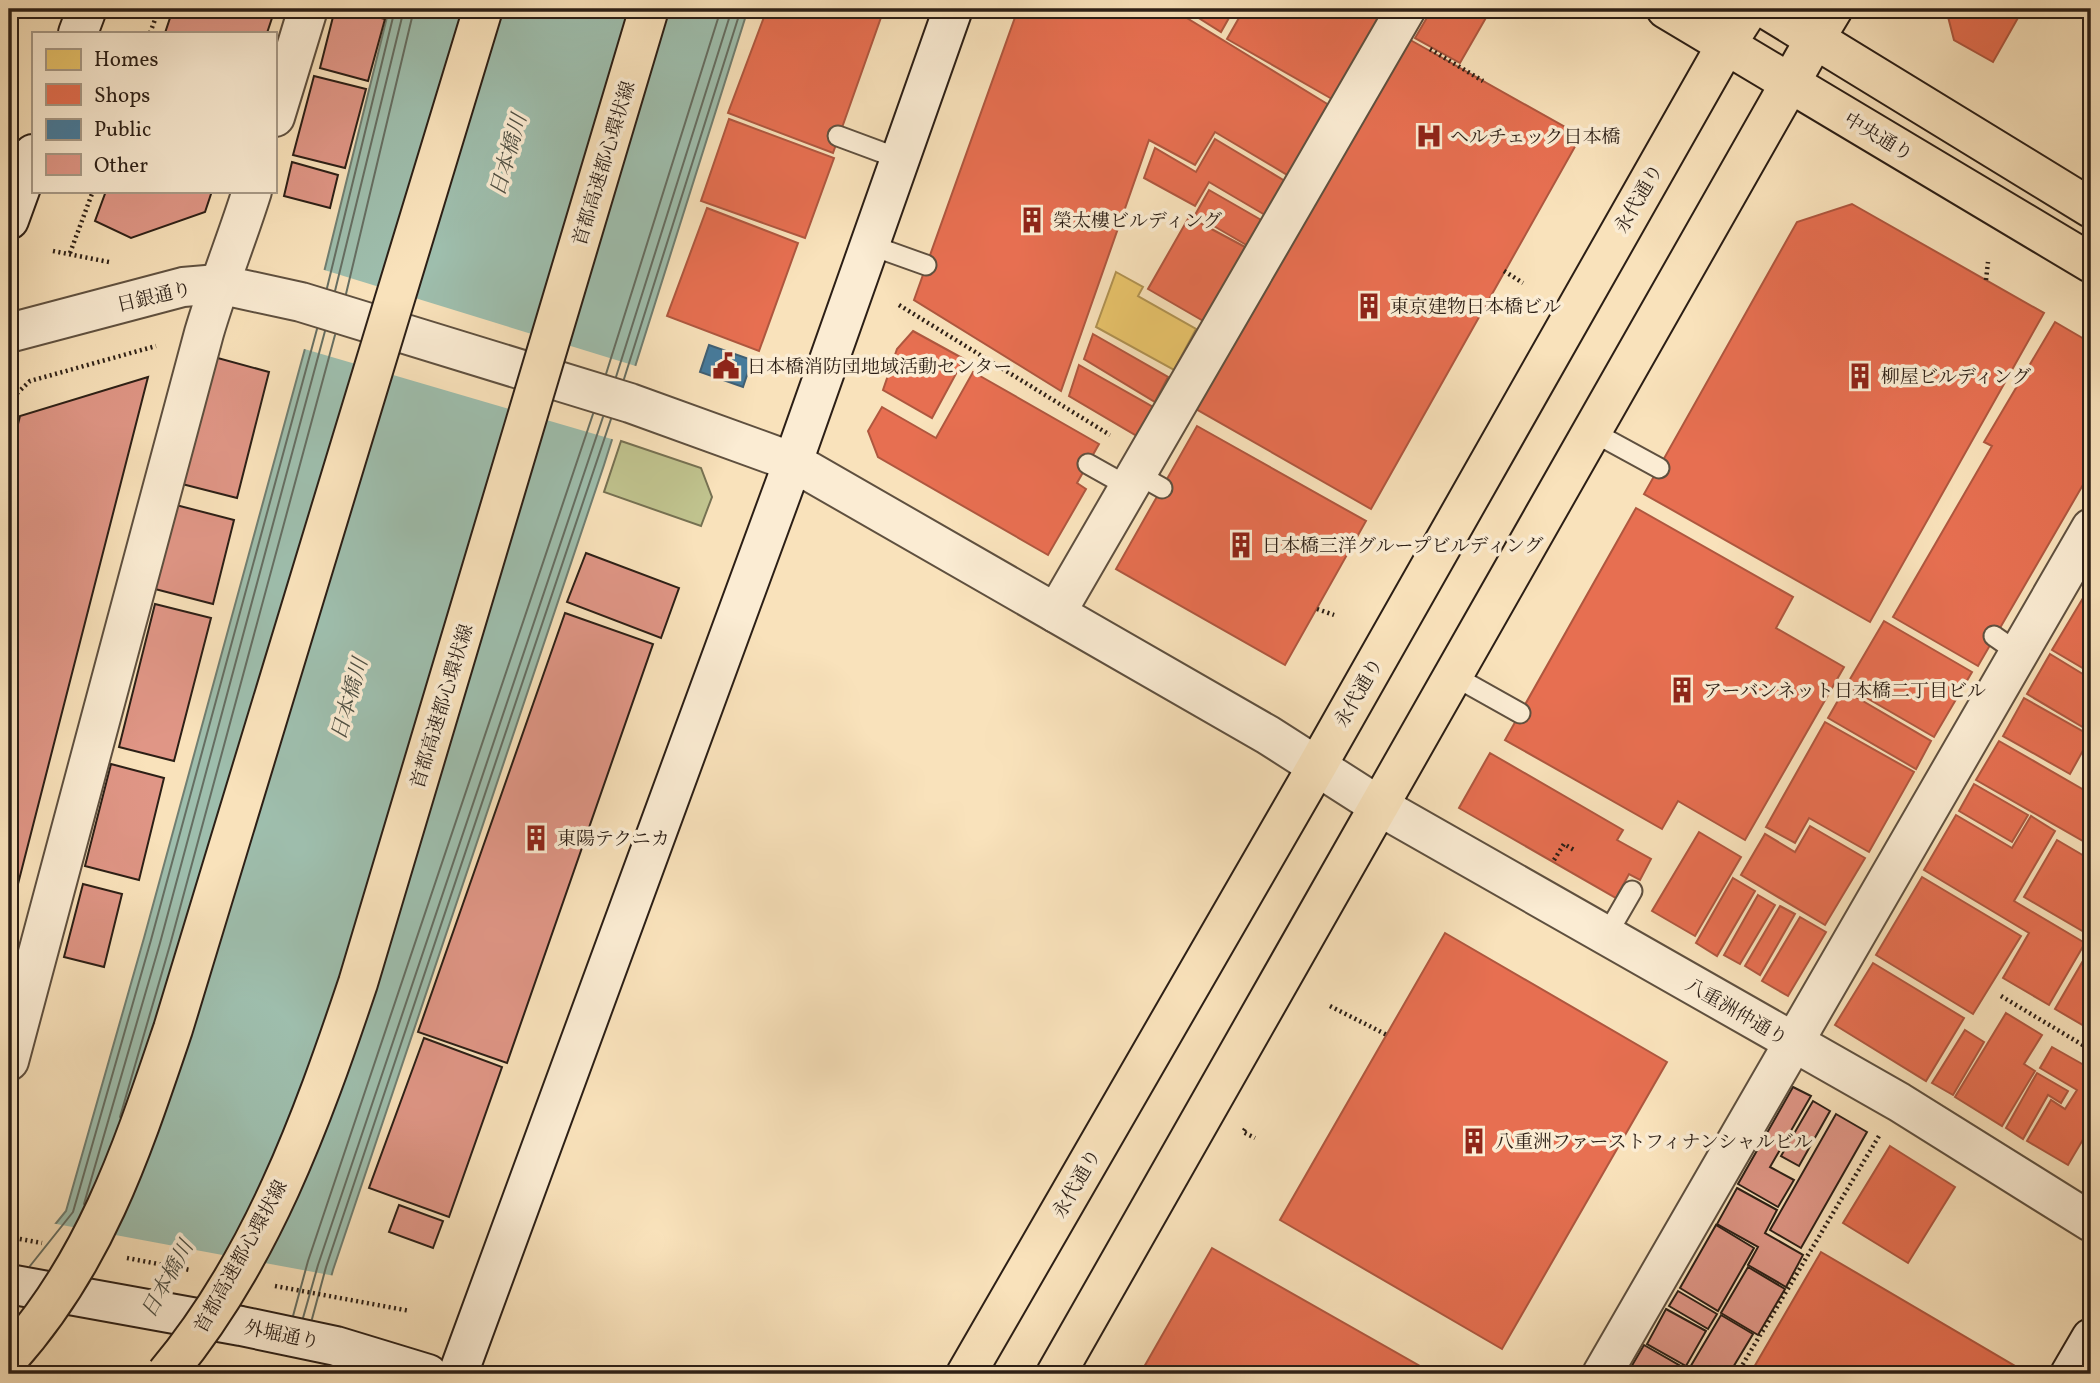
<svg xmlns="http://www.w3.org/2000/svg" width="2100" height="1383" font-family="Vollkorn,'Noto Serif JP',serif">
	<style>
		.green { fill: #c0c38e; stroke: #767152; stroke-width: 2 }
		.water { fill: #9ebead; stroke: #707e71; stroke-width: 2 }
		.pier { fill: #f9e2bb }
		.homes { fill: #e9c46a; stroke: #b09251; stroke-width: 2 }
		.shops { fill: #e76f51; stroke: #af573f; stroke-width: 2 }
		.public { fill: #457b9d; stroke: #3e5f74; stroke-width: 2 }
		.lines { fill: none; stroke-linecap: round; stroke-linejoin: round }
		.shore { stroke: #656e62; stroke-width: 2 }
		.building { fill: #e09686; stroke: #2c1f16; stroke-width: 2 }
		.lane-casing { stroke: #5f503f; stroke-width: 23 }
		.street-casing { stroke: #5f503f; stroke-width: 42 }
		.secondary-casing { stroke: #2c1f16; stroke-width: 42 }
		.primary-casing { stroke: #2c1f16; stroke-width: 42 }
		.highway-casing { stroke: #2c1f16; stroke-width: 42 }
		.path { stroke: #2c1f16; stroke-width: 4.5; stroke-dasharray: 2 3.5; stroke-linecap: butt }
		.lane { stroke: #fbecd3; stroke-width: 19 }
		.street { stroke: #fbecd3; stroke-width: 38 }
		.secondary { stroke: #fbecd3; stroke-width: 38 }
		.primary { stroke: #f9e2bb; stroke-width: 38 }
		.highway { stroke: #f9e2bb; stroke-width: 38 }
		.highway-bridge-casing { stroke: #2c1f16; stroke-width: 42; stroke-linecap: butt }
		.highway-bridge { stroke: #f9e2bb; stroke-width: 38 }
		.labels { text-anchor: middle; stroke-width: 7; stroke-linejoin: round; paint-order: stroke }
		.poi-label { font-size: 19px; fill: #2c1f16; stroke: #fbecd3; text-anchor: start }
		.street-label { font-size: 19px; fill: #2c1f16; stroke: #fbecd3 }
		.water-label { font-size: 21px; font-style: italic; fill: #4e4f43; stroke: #fbecd3 }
	</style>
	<rect width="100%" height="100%" fill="#f9e2bb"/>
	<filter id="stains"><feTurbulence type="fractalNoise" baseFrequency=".00286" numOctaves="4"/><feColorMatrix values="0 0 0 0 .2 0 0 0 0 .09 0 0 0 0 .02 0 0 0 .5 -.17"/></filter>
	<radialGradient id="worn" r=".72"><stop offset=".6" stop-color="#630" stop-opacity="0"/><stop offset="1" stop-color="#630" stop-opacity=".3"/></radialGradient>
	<path class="green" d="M 621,441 L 701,468 L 712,497 L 701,526 L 604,492 Z"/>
	<path class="water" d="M 389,9 L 748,9 L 604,465 L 333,1270 L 304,1374 L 9,1281 L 66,1211 L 144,938 L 306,345 Z"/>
	<g class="pier">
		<path d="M 321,269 L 639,367 L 615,440 L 301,348 Z"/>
		<path d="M 51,1223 L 335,1276 L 308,1374 L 9,1374 L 9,1275 Z"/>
	</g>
	<path class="homes" d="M 1116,272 L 1143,287 L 1138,296 L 1196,329 L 1174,370 L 1096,327 Z"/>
	<g class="shops">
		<path d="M 767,9 L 884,9 L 833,153 L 728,113 Z"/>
		<path d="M 1018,9 L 1172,9 L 1329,105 L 1289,176 L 1215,132 L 1195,165 L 1149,140 L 1061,391 L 914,300 Z"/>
		<path d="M 1202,9 L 1234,9 L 1221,32 L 1197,17 Z"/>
		<path d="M 1244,9 L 1386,9 L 1332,99 L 1227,39 Z"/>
		<path d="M 1432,9 L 1491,9 L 1460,63 L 1415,38 Z"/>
		<path d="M 1946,9 L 2023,9 L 1993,62 L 1954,40 Z"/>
		<path d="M 1405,37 L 1581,136 L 1371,509 L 1196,409 Z"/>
		<path d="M 729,119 L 834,158 L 805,238 L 701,201 Z"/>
		<path d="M 1215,139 L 1285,181 L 1265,215 L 1209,182 L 1195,206 L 1144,178 L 1155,148 L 1196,172 Z"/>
		<path d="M 1209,190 L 1263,221 L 1248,246 L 1195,215 Z"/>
		<path d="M 1852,204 L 2044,313 L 1870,622 L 1644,494 L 1797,222 Z"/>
		<path d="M 707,208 L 798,243 L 759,351 L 667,316 Z"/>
		<path d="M 1189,217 L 1247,248 L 1205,322 L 1148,289 Z"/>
		<path d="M 2055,322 L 2091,343 L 2091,471 L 1978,666 L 1893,617 L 1992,446 L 1984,442 Z"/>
		<path d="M 913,331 L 964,359 L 932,418 L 883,390 L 897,349 Z"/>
		<path d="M 1093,334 L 1168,377 L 1155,402 L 1084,359 Z"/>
		<path d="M 1079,365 L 1153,407 L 1137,436 L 1069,396 Z"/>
		<path d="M 973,372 L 1099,444 L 1077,483 L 1086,489 L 1048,555 L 878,457 L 868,431 L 882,407 L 936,438 Z"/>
		<path d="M 1197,426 L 1366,521 L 1285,665 L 1116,569 Z"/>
		<path d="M 1636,508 L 1793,597 L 1776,628 L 1844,667 L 1745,840 L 1678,801 L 1662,829 L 1505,740 Z"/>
		<path d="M 2086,593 L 2091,596 L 2091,673 L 2052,650 Z"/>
		<path d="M 1884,621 L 1972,672 L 1934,737 L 1846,686 Z"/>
		<path d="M 2050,654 L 2091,679 L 2091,732 L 2027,694 Z"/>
		<path d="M 1844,690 L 1931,741 L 1916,769 L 1828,718 Z"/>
		<path d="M 2024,698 L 2091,736 L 2070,774 L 2003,736 Z"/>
		<path d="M 1825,722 L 1914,772 L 1869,852 L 1809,818 L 1795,843 L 1766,827 Z"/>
		<path d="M 1999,741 L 2091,794 L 2090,845 L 1976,780 Z"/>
		<path d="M 1490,753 L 1623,830 L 1617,840 L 1651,859 L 1640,880 L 1629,874 L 1616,898 L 1459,808 Z"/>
		<path d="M 1974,784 L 2028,815 L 2012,842 L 1959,811 Z"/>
		<path d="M 1956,815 L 2012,848 L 2031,816 L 2055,831 L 2014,901 L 2085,943 L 2049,1005 L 2003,978 L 2029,933 L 1924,870 Z"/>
		<path d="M 1810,826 L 1865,858 L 1825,925 L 1741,875 L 1765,834 L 1795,852 Z"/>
		<path d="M 1699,832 L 1741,857 L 1695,936 L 1652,911 Z"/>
		<path d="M 2057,840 L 2091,860 L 2091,936 L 2024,897 Z"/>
		<path d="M 1922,877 L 2021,936 L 1973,1014 L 1876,955 Z"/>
		<path d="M 1733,878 L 1755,891 L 1717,956 L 1696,943 Z"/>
		<path d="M 1758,895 L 1775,905 L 1740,964 L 1724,955 Z"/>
		<path d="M 1780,906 L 1795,914 L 1760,975 L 1745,966 Z"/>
		<path d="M 1800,917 L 1826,932 L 1788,996 L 1762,981 Z"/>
		<path d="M 1445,933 L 1667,1062 L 1502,1349 L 1280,1220 Z"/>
		<path d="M 2091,947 L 2091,1030 L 2055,1009 Z"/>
		<path d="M 1873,963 L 1964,1018 L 1926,1081 L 1835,1025 Z"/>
		<path d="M 2006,1013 L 2042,1035 L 2024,1064 L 2035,1071 L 2002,1126 L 1955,1097 Z"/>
		<path d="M 1965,1030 L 1984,1042 L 1953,1095 L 1932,1083 Z"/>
		<path d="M 2052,1047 L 2091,1069 L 2091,1126 L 2068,1165 L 2027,1141 L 2051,1100 L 2065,1109 L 2077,1090 L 2040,1068 Z"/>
		<path d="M 2037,1073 L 2068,1091 L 2061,1103 L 2048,1095 L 2023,1139 L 2006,1128 Z"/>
		<path d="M 1890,1146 L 1955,1187 L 1908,1263 L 1843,1223 Z"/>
		<path d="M 1212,1248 L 1434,1374 L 1295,1374 L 1283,1367 L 1279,1374 L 1140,1374 Z"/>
		<path d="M 1821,1252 L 2015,1366 L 2011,1374 L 1750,1374 Z"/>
	</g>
	<path class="public" d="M 709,345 L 752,360 L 743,387 L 700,372 Z"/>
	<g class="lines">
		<g class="shore">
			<path d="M 327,288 L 395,9"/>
			<path d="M 335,291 L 404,9"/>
			<path d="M 346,294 L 414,9"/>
			<path d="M 606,374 L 721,9"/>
			<path d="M 616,377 L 732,9"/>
			<path d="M 624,379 L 741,9"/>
			<path d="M 120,1117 L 170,945 L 335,335"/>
			<path d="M 84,1204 L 160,943 L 325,331"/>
			<path d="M 30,1266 L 73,1212 L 151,940 L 317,329"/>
			<path d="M 293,1316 L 308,1261 L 593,414"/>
			<path d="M 303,1318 L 318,1265 L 603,417"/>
			<path d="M 312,1319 L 326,1267 L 611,419"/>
		</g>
	</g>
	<g class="building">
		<path d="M 173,9 L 275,9 L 267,33 L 165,33 Z"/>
		<path d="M 335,9 L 347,9 L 385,19 L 368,81 L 320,68 Z"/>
		<path d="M 314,76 L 366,89 L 345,168 L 293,155 Z"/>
		<path d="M 292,162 L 338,175 L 330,208 L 284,196 Z"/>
		<path d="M 106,191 L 212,191 L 205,212 L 131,238 L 95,221 Z"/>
		<path d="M 214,357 L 269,372 L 237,498 L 182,484 Z"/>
		<path d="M 148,377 L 9,919 L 9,460 L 20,416 Z"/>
		<path d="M 176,505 L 234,520 L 213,604 L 155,589 Z"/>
		<path d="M 586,553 L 679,588 L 661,638 L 567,602 Z"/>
		<path d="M 155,604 L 211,618 L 174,761 L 119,747 Z"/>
		<path d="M 565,613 L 653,644 L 507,1063 L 418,1032 Z"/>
		<path d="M 111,764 L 164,778 L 139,880 L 85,866 Z"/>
		<path d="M 83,884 L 122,894 L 104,967 L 64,957 Z"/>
		<path d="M 424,1038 L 502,1067 L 449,1217 L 369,1188 Z"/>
		<path d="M 1793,1087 L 1811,1096 L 1770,1167 L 1794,1180 L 1778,1207 L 1738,1184 Z"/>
		<path d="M 1813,1101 L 1830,1111 L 1799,1166 L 1781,1156 Z"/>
		<path d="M 1836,1114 L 1867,1132 L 1801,1248 L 1770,1230 Z"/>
		<path d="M 1737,1188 L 1777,1210 L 1765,1233 L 1803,1255 L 1786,1287 L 1748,1265 L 1758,1247 L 1717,1224 Z"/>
		<path d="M 399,1205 L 443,1221 L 433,1248 L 389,1232 Z"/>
		<path d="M 1716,1225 L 1754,1248 L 1718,1311 L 1680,1288 Z"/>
		<path d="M 1748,1267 L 1785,1289 L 1758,1335 L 1721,1313 Z"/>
		<path d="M 1678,1291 L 1717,1314 L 1708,1329 L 1669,1306 Z"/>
		<path d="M 1666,1309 L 1706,1331 L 1686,1366 L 1647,1344 Z"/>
		<path d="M 1721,1315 L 1753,1334 L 1729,1374 L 1686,1374 Z"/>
		<path d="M 1644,1345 L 1684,1368 L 1681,1374 L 1627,1374 Z"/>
	</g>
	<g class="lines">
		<g class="lane-casing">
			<g id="lane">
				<path d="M 838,136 L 900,159"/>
				<path d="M 870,245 L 926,265"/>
				<path d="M 1593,432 L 1659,468"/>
				<path d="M 1088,464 L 1129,487"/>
				<path d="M 1137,474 L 1162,488"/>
				<path d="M 1994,636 L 2020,654"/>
				<path d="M 1454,676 L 1520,713"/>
				<path d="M 1606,936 L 1632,891"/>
			</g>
		</g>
		<g class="street-casing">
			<g id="street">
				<path d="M 275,117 L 308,9"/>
				<path d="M 9,333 L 183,287 L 218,284 L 301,302 L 630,403 L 793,462 L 1268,735 L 1379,806 L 1899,1102 L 2091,1222"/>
				<path d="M 1056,613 L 1406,9"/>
				<path d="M 9,1061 L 204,333 C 218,285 237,239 252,191"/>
				<path d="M 1602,1374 L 2091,528"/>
			</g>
		</g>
		<g class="secondary-casing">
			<g id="secondary">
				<path d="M 78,33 L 87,9"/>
				<path d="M 9,220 L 33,154"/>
				<path d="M 9,1284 L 241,1326 L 336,1346 L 428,1374"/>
				<path d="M 458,1374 L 793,462 L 953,9"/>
				<path d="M 2070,1374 L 2091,1338"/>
			</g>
		</g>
		<g class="primary-casing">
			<g id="primary">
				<path d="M 1815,39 L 1833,9"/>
				<path d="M 1726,45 L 1749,9"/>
			</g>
		</g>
		<g class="highway-casing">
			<g id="highway">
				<path d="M 1666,9 L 2091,263"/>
				<path d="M 1766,9 L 2091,208"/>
				<path d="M 966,1374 L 1317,766 L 1726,45"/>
				<path d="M 1056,1374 L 1815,39"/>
			</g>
		</g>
		<g class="path">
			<path d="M 150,33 L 159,9"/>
			<path d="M 1430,49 L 1483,81"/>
			<path d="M 53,251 L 109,262"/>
			<path d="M 70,253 L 93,191"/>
			<path d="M 1504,271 L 1523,283"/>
			<path d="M 1986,280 L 1988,262"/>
			<path d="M 899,305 L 1110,435"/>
			<path d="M 9,401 L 30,381 L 156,346"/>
			<path d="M 1317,609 L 1334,615"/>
			<path d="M 2091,771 L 2088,776 L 2091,778"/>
			<path d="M 1554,860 L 1564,844 L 1574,850"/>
			<path d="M 2001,996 L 2091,1050"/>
			<path d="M 1330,1006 L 1387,1035"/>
			<path d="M 1245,1129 L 1243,1132 L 1255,1138"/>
			<path d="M 9,1237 L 42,1243"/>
			<path d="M 127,1258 L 190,1270"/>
			<path d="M 275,1286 L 410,1311"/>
			<path d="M 1737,1374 L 1879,1136"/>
		</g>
		<use href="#lane" class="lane"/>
		<use href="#street" class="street"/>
		<use href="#secondary" class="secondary"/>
		<use href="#primary" class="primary"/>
		<use href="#highway" class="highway"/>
		<g class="highway-bridge-casing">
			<g id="highway-bridge">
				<path d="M 9,1358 C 96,1261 132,1150 173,1029 L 483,9"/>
				<path d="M 166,1374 C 261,1261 312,1120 358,983 L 649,9"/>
			</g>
		</g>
		<use href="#highway-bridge" class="highway-bridge"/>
	</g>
	<defs>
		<g id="hospital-bare" transform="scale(2.1)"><path d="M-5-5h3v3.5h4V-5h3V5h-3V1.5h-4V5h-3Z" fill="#8f2418" stroke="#fbecd3" stroke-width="2.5" paint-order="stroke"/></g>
		<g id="building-bare" transform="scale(2.1)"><path d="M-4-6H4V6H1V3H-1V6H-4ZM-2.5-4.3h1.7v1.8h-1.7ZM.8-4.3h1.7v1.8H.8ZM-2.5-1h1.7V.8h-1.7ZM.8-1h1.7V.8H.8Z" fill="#8f2418" stroke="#fbecd3" stroke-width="2.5" paint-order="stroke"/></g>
		<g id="civic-bare" transform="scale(2.1)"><path d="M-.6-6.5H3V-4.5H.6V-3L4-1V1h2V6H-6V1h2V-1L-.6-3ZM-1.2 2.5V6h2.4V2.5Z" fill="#8f2418" stroke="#fbecd3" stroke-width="2.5" paint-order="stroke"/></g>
	</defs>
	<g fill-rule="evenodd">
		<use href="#hospital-bare" x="1429" y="136"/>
		<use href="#building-bare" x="1032" y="220"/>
		<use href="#building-bare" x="1369" y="306"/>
		<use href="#civic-bare" x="726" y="366"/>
		<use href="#building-bare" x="1860" y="376"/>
		<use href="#building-bare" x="1241" y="545"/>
		<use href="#building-bare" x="1682" y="690"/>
		<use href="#building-bare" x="536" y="838"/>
		<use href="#building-bare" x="1474" y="1141"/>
	</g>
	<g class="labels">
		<g class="poi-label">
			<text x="1450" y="143">ヘルチェック日本橋</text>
			<text x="1053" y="227">榮太樓ビルディング</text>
			<text x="1390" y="313">東京建物日本橋ビル</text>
			<text x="747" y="373">日本橋消防団地域活動センター</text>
			<text x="1881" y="383">柳屋ビルディング</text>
			<text x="1262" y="552">日本橋三洋グループビルディング</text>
			<text x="1703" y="697">アーバンネット日本橋二丁目ビル</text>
			<text x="557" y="845">東陽テクニカ</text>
			<text x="1495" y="1148">八重洲ファーストフィナンシャルビル</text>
		</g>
		<g class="street-label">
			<text transform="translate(1879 136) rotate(31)" y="7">中央通り</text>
			<text transform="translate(603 163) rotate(-73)" y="7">首都高速都心環状線</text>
			<text transform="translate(1638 198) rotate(-60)" y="7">永代通り</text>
			<text transform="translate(154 296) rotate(-13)" y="7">日銀通り</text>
			<text transform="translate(1358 692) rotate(-60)" y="7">永代通り</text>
			<text transform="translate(441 706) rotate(-73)" y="7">首都高速都心環状線</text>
			<text transform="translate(1737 1011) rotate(30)" y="7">八重洲仲通り</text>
			<text transform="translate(1076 1183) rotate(-60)" y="7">永代通り</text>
			<text transform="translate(240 1256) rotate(-61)" y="7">首都高速都心環状線</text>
			<text transform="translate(282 1334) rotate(12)" y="7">外堀通り</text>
		</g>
		<g class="water-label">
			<text transform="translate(508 155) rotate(-74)" y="7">日本橋川</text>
			<text transform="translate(349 699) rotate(-74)" y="7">日本橋川</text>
			<text transform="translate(167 1279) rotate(-61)" y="7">日本橋川</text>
		</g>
	</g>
	<rect width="2100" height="1383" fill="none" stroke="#f9e2bb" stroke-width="35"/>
	<rect x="10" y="10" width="2079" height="1362" fill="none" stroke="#2c1f16" stroke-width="3.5"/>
	<rect x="18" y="18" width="2065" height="1348" fill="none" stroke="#2c1f16" stroke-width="2"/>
	<rect x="32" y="32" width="245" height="161" fill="#fbecd3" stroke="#a89a87" stroke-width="2"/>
	<rect x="46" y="49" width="35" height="21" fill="#e9c46a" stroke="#a89a87" stroke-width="2"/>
	<text x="94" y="66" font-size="21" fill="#2c1f16">Homes</text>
	<rect x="46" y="84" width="35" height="21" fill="#e76f51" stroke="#a89a87" stroke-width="2"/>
	<text x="94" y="102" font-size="21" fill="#2c1f16">Shops</text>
	<rect x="46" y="119" width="35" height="21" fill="#457b9d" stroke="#a89a87" stroke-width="2"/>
	<text x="94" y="136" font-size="21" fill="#2c1f16">Public</text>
	<rect x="46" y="154" width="35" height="21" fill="#e09686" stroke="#a89a87" stroke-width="2"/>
	<text x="94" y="172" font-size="21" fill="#2c1f16">Other</text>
	<rect width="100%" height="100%" filter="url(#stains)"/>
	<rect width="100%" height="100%" fill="url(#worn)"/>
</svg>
